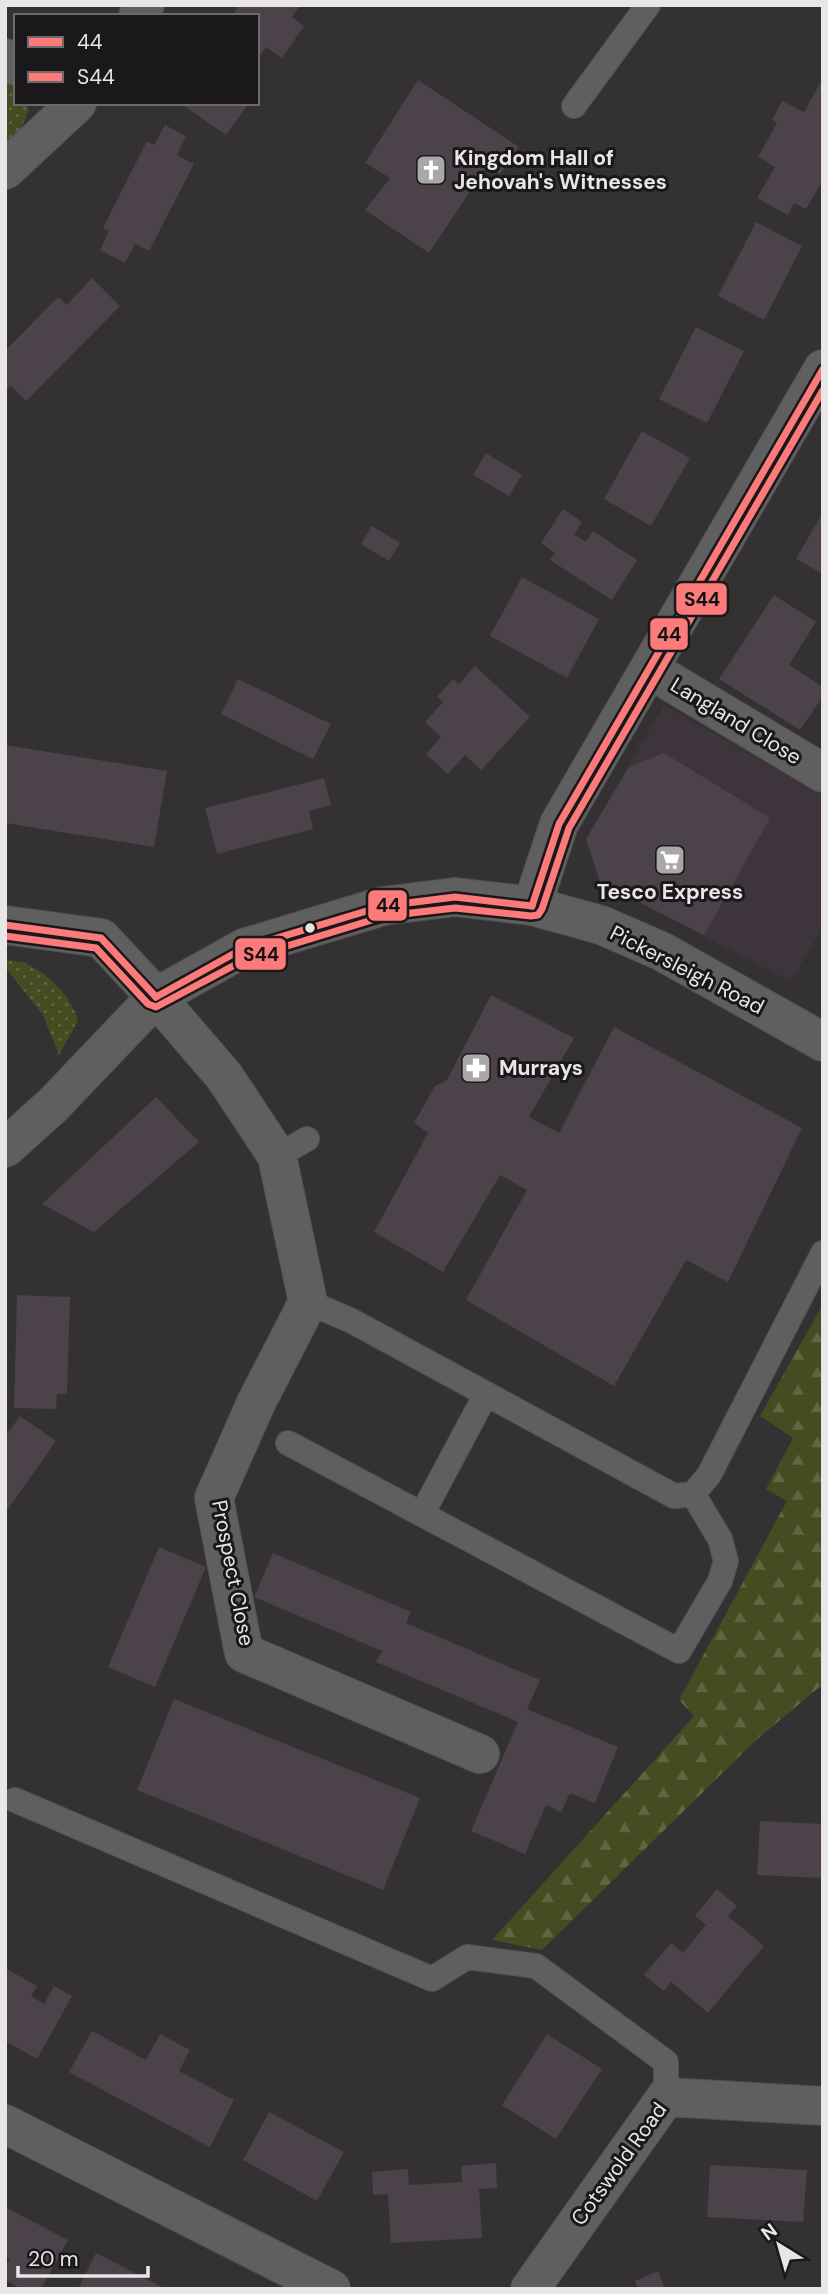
<svg xmlns="http://www.w3.org/2000/svg" width="828" height="2294" font-family="'DM Sans',sans-serif">
	<style>
		.built { fill: #3e353c }
		.grass { fill: url(#grass-dots) }
		.forest { fill: url(#forest-firs) }
		.building { fill: #4b4349 }
		.lines { fill: none; stroke-linecap: round; stroke-linejoin: round }
		.lane-casing { stroke: #514f50; stroke-width: 26 }
		.street-casing { stroke: #514f50; stroke-width: 40 }
		.secondary-casing { stroke: #514f50; stroke-width: 40 }
		.lane { stroke: #605f60; stroke-width: 24 }
		.street { stroke: #605f60; stroke-width: 38 }
		.secondary { stroke: #605f60; stroke-width: 38 }
		.bus-1-casing { stroke: #1a181a; stroke-width: 12 }
		.bus-2-casing { stroke: #1a181a; stroke-width: 12 }
		.bus-1 { stroke: #fd7a7a; stroke-width: 7 }
		.bus-2 { stroke: #fd7a7a; stroke-width: 7 }
		.bus-dot { fill: #e9e6e8; stroke: #1a181a; stroke-width: 2.5 }
		.labels { text-anchor: middle; stroke-width: 6; stroke-linejoin: round; paint-order: stroke }
		.poi-label { font-size: 21px; font-weight: bold; fill: #e9e6e8; stroke: #1a181a; text-anchor: start }
		.street-label { font-size: 21px; fill: #e9e6e8; stroke: #1a181a }
		.line-badge { stroke: #1a181a; stroke-width: 2.5 }
		.pale-badge-label { font-size: 19px; text-anchor: middle; font-weight: bold; fill: #111 }
	</style>
	<defs>
		<pattern id="grass-dots" width="8" height="8" patternUnits="userSpaceOnUse" patternTransform="scale(1.75)"><rect width="8" height="8" fill="#464b21"/><path d="M2 2h.1M6 6h.1" fill="none" stroke="#616541" stroke-width="1.8" stroke-linecap="round"/></pattern>
		<pattern id="forest-firs" width="22" height="20" patternUnits="userSpaceOnUse" patternTransform="scale(1.75)"><rect width="22" height="20" fill="#464b21"/><path d="M5 1l3.5 6h-7zM16 11l3.5 6h-7z" fill="#616541"/></pattern>
	</defs>
	<rect width="100%" height="100%" fill="#333132"/>
	<path class="built" d="M 664,705 L 823,796 L 823,926 L 791,982 L 600,882 L 586,839 Z"/>
	<g class="grass">
		<path d="M 5,78 L 16,85 L 16,103 L 26,103 L 29,110 L 19,134 L 5,145 Z"/>
		<path d="M 5,960 C 12,961 21,961 27,964 C 49,974 73,998 78,1021 L 59,1055 L 43,1015 L 5,967 Z"/>
	</g>
	<path class="forest" d="M 823,1304 L 823,1684 L 754,1742 L 542,1950 L 492,1940 L 694,1716 L 679,1700 L 787,1501 L 766,1489 L 793,1438 L 760,1416 Z"/>
	<g class="building">
		<path d="M 239,5 L 300,5 L 292,17 L 304,26 L 282,58 L 266,47 L 257,60 L 257,16 L 232,16 Z"/>
		<path d="M 823,78 L 823,180 L 806,209 L 794,203 L 788,215 L 757,198 L 775,167 L 758,157 L 777,123 L 772,120 L 782,101 L 804,112 Z"/>
		<path d="M 418,80 L 519,147 L 500,174 L 487,166 L 429,253 L 365,210 L 390,178 L 365,163 Z"/>
		<path d="M 180,103 L 249,103 L 226,135 Z"/>
		<path d="M 165,125 L 186,136 L 177,155 L 194,164 L 149,251 L 135,244 L 125,263 L 100,250 L 109,231 L 103,228 L 147,141 L 154,145 Z"/>
		<path d="M 756,222 L 802,246 L 764,320 L 718,296 Z"/>
		<path d="M 92,278 L 120,306 L 26,401 L 11,386 L 5,391 L 5,351 L 58,297 L 67,305 Z"/>
		<path d="M 696,327 L 744,351 L 707,423 L 659,399 Z"/>
		<path d="M 642,431 L 690,458 L 651,526 L 604,499 Z"/>
		<path d="M 486,453 L 522,475 L 509,496 L 473,475 Z"/>
		<path d="M 563,509 L 582,522 L 574,534 L 586,542 L 593,531 L 637,560 L 612,600 L 550,560 L 555,553 L 541,543 Z"/>
		<path d="M 823,512 L 823,574 L 796,559 Z"/>
		<path d="M 372,526 L 400,543 L 389,561 L 361,544 Z"/>
		<path d="M 522,577 L 599,619 L 567,678 L 490,636 Z"/>
		<path d="M 774,595 L 816,622 L 789,665 L 823,687 L 823,696 L 800,730 L 719,679 Z"/>
		<path d="M 475,666 L 530,717 L 481,770 L 465,755 L 448,774 L 426,754 L 441,737 L 425,722 L 443,702 L 437,697 L 453,679 L 459,684 Z"/>
		<path d="M 238,679 L 331,724 L 313,759 L 221,714 Z"/>
		<path d="M 5,745 L 167,771 L 154,847 L 5,823 Z"/>
		<path d="M 664,753 L 770,818 L 704,935 L 600,882 L 586,839 L 629,767 Z"/>
		<path d="M 324,778 L 331,805 L 309,811 L 313,829 L 217,854 L 205,808 Z"/>
		<path d="M 491,995 L 574,1038 L 529,1117 L 559,1133 L 614,1027 L 802,1128 L 728,1282 L 686,1260 L 614,1386 L 466,1300 L 527,1190 L 500,1175 L 443,1272 L 374,1232 L 428,1133 L 414,1123 L 435,1086 L 447,1080 Z"/>
		<path d="M 156,1097 L 199,1142 L 94,1232 L 42,1204 Z"/>
		<path d="M 17,1295 L 70,1297 L 67,1394 L 57,1394 L 56,1409 L 14,1408 Z"/>
		<path d="M 20,1416 L 56,1441 L 5,1513 L 5,1437 Z"/>
		<path d="M 159,1547 L 206,1567 L 155,1687 L 108,1667 Z"/>
		<path d="M 273,1553 L 411,1612 L 406,1623 L 540,1680 L 527,1709 L 618,1747 L 595,1803 L 570,1793 L 561,1812 L 546,1805 L 525,1854 L 471,1831 L 518,1722 L 376,1662 L 382,1651 L 254,1597 Z"/>
		<path d="M 174,1699 L 420,1798 L 383,1890 L 137,1790 Z"/>
		<path d="M 760,1821 L 823,1824 L 823,1878 L 757,1875 Z"/>
		<path d="M 717,1889 L 737,1906 L 728,1916 L 764,1946 L 708,2013 L 671,1982 L 664,1991 L 644,1975 L 671,1943 L 683,1953 L 706,1925 L 695,1916 Z"/>
		<path d="M 5,1968 L 37,1986 L 31,1996 L 44,2004 L 54,1986 L 72,1996 L 37,2059 L 5,2041 Z"/>
		<path d="M 92,2031 L 146,2060 L 160,2034 L 190,2050 L 179,2071 L 234,2100 L 210,2147 L 69,2072 Z"/>
		<path d="M 547,2034 L 602,2069 L 556,2139 L 502,2105 Z"/>
		<path d="M 269,2112 L 344,2152 L 317,2201 L 243,2160 Z"/>
		<path d="M 496,2163 L 497,2188 L 479,2189 L 482,2238 L 391,2243 L 388,2194 L 373,2195 L 372,2172 L 408,2169 L 409,2185 L 462,2182 L 461,2166 Z"/>
		<path d="M 710,2165 L 807,2170 L 803,2222 L 707,2217 Z"/>
		<path d="M 5,2207 L 68,2240 L 41,2289 L 22,2289 L 5,2280 L 5,2268 L 10,2259 L 5,2257 Z"/>
		<path d="M 96,2253 L 166,2289 L 78,2289 Z"/>
		<path d="M 658,2271 L 665,2289 L 638,2289 L 635,2281 Z"/>
	</g>
	<g class="lines">
		<g class="lane-casing">
			<g id="lane">
				<path d="M 574,106 L 648,5"/>
				<path d="M 277,1156 L 307,1139"/>
				<path d="M 308,1302 L 352,1321 L 674,1496 L 693,1494 L 709,1475 L 823,1253"/>
				<path d="M 288,1443 L 679,1651 L 720,1581 L 726,1561 L 720,1539 L 693,1494"/>
				<path d="M 422,1514 L 486,1394"/>
				<path d="M 15,1800 L 432,1979 L 467,1957 L 536,1966 L 666,2062 L 666,2097"/>
			</g>
		</g>
		<g class="street-casing">
			<g id="street">
				<path d="M 138,16 L 145,5"/>
				<path d="M 5,58 L 16,66"/>
				<path d="M 5,170 L 77,103"/>
				<path d="M 649,669 L 823,773"/>
				<path d="M 156,997 L 224,1076 L 277,1156 L 308,1302 L 256,1403 L 214,1498 L 244,1653 L 480,1754"/>
				<path d="M 5,2124 L 331,2289"/>
				<path d="M 530,2289 L 666,2097 L 823,2106"/>
			</g>
		</g>
		<g class="secondary-casing">
			<g id="secondary">
				<path d="M 532,906 L 559,824 L 823,369"/>
				<path d="M 5,925 L 101,938 L 156,997"/>
				<path d="M 5,1148 L 53,1105 L 156,997 L 244,948 L 383,906 L 455,897 L 532,906 L 601,925 L 661,951 L 823,1042"/>
			</g>
		</g>
		<use href="#lane" class="lane"/>
		<use href="#street" class="street"/>
		<use href="#secondary" class="secondary"/>
		<g class="bus-1-casing">
			<g id="bus-1">
				<path d="M 532,906 L 559,824 L 823,369"/>
				<path d="M 5,925 L 101,938 L 156,997"/>
				<path d="M 156,997 L 244,948 L 383,906 L 455,897 L 532,906"/>
			</g>
		</g>
		<g class="bus-2-casing">
			<path id="bus-2" d="M 5,936 L 96,948 L 148,1004 L 156,1007 L 248,958 L 385,916 L 455,908 L 531,916 L 538,915 L 542,909 L 569,828 L 823,390"/>
		</g>
		<use href="#bus-1" class="bus-1"/>
		<use href="#bus-2" class="bus-2"/>
	</g>
	<defs>
		<g id="church-square" transform="scale(1.575)"><rect x="-9" y="-9" width="18" height="18" rx="4" fill="#a9a7a8" stroke="#1a181a"/><path d="M-1.2-6h2.4v3.5h3.3v2.4h-3.3V6h-2.4V-.1h-3.3v-2.4h3.3Z" fill="#fff"/></g>
		<g id="supermarket-square" transform="scale(1.575)"><rect x="-9" y="-9" width="18" height="18" rx="4" fill="#a9a7a8" stroke="#1a181a"/><path d="M-6-5.5h2.5l.6 2H6L4.5 2H-2.5L-4.4-4H-6ZM-1.5 3.2a1.3 1.3 0 1 0 .1 0ZM3 3.2a1.3 1.3 0 1 0 .1 0Z" fill="#fff"/></g>
		<g id="pharmacy-square" transform="scale(1.575)"><rect x="-9" y="-9" width="18" height="18" rx="4" fill="#a9a7a8" stroke="#1a181a"/><path d="M-2-6h4v4h4v4h-4v4h-4v-4h-4v-4h4Z" fill="#fff"/></g>
	</defs>
	<g fill-rule="evenodd">
		<use href="#church-square" x="431" y="170"/>
		<use href="#supermarket-square" x="670" y="860"/>
		<use href="#pharmacy-square" x="476" y="1068"/>
	</g>
	<circle class="bus-dot" cx="310" cy="928" r="6"/>
	<g class="labels">
		<g class="poi-label">
			<text x="454" y="165">Kingdom Hall of<tspan x="454" dy="24">Jehovah's Witnesses</tspan></text>
			<text x="670" y="899" text-anchor="middle">Tesco Express</text>
			<text x="499" y="1075">Murrays</text>
		</g>
		<g class="street-label">
			<text transform="translate(736 721) rotate(31)" y="7">Langland Close</text>
			<text transform="translate(687 970) rotate(27)" y="7">Pickersleigh Road</text>
			<text transform="translate(233 1573) rotate(79)" y="7">Prospect Close</text>
			<text transform="translate(619 2164) rotate(-54)" y="7">Cotswold Road</text>
		</g>
	</g>
	<g class="line-badge">
		<rect x="675" y="582" width="53" height="34" rx="7" fill="#fd7a7a"/>
		<rect x="649" y="617" width="40" height="34" rx="7" fill="#fd7a7a"/>
		<rect x="367" y="889" width="41" height="33" rx="7" fill="#fd7a7a"/>
		<rect x="234" y="937" width="53" height="34" rx="7" fill="#fd7a7a"/>
	</g>
	<g class="pale-badge-label">
		<text x="702" y="606">S44</text>
		<text x="669" y="641">44</text>
		<text x="388" y="912">44</text>
		<text x="261" y="961">S44</text>
	</g>
	<rect width="828" height="2294" fill="none" stroke="#e9e6e8" stroke-width="14"/>
	<rect x="14" y="14" width="245" height="91" fill="#1a181a" stroke="#6d6a6c" stroke-width="2"/>
	<rect x="28" y="37" width="35" height="10" fill="#fd7a7a" stroke="#6d6a6c" stroke-width="2"/>
	<text x="77" y="49" font-size="21" fill="#e9e6e8">44</text>
	<rect x="28" y="72" width="35" height="10" fill="#fd7a7a" stroke="#6d6a6c" stroke-width="2"/>
	<text x="77" y="84" font-size="21" fill="#e9e6e8">S44</text>
	<g transform="translate(779 2245) rotate(323)" stroke="#1a181a" stroke-width="5" paint-order="stroke">
	<path d="M0-5L12 26L0 18L-12 26Z" fill="#e9e6e8"/>
	<text y="-10" font-size="19" font-weight="bold" text-anchor="middle" fill="#e9e6e8">N</text>
	</g>
	<path d="M18 2266v10h130v-10" fill="none" stroke="#e9e6e8" stroke-width="3.5"/>
	<text x="28" y="2266" font-size="21" fill="#e9e6e8" stroke="#1a181a" stroke-width="5" paint-order="stroke">20 m</text>
</svg>
